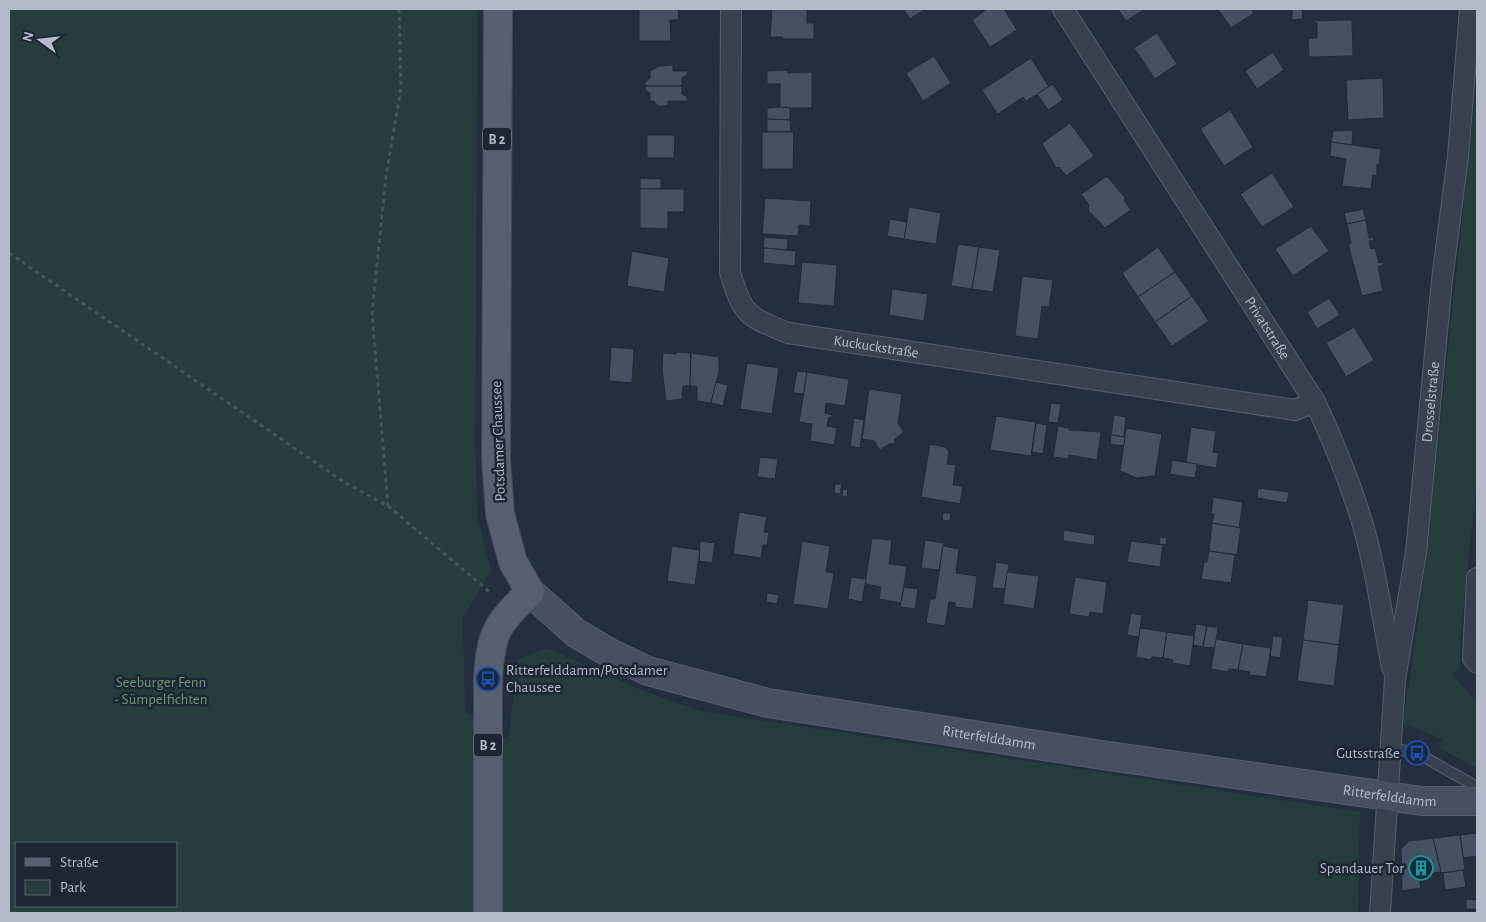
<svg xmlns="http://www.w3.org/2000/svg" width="1486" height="922" font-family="'Alegreya Sans',sans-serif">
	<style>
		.green { fill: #263c3f; fill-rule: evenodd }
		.building { fill: #455162; stroke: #1f2835 }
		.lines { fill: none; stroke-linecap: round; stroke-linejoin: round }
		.lane-casing { stroke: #565f6c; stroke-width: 12 }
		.street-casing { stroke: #565f6c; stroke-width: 22 }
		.secondary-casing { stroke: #565f6c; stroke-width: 30 }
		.primary-casing { stroke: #414a57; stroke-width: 30 }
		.path { stroke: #44595c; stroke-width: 3; stroke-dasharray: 4 4; stroke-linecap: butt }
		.lane { stroke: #38414e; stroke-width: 10 }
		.street { stroke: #38414e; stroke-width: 20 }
		.secondary { stroke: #465061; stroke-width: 28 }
		.primary { stroke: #56606e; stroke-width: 28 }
		.labels { text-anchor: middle; stroke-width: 5; stroke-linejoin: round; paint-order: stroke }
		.shield { fill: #1d2633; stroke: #878f9c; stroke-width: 1 }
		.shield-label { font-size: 14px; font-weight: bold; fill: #b4bcc9 }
		.street-label { font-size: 15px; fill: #b4bcc9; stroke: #1d2633 }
		.poi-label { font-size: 15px; fill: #b4bcc9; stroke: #1d2633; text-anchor: end }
		.park-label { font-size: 15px; fill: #6b9a76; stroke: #1d2633 }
	</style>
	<rect width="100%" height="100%" fill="#242f3e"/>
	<g class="green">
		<path d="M 9,9 L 478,9 L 475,445 L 478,519 L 491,571 L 463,618 L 465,711 L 508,740 L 518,659 L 547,648 L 639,689 L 700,711 L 1360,812 L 1358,913 L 9,913 ZM 16,843 L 176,843 L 176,906 L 16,906 Z"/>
		<path d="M 1477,79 L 1477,480 L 1460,641 L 1460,668 L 1453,674 L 1477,704 L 1477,768 L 1439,748 L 1442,739 L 1403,723 L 1421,602 Z"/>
	</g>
	<g class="building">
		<path d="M 639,9 L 678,9 L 679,20 L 670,20 L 671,41 L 639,41 Z"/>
		<path d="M 772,9 L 807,9 L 807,23 L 814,23 L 814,39 L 782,39 L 783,37 L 770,37 Z"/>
		<path d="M 903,9 L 925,9 L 910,19 Z"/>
		<path d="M 987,9 L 1004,9 L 1017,30 L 990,47 L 972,20 Z"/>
		<path d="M 1118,9 L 1145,9 L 1126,21 Z"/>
		<path d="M 1218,9 L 1251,9 L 1254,13 L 1231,28 Z"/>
		<path d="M 1292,9 L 1302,9 L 1303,19 L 1292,20 Z"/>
		<path d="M 1352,20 L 1353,56 L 1309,57 L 1308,38 L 1317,38 L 1317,23 L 1308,21 Z"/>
		<path d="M 1157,33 L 1177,64 L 1155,79 L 1134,48 Z"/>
		<path d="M 1273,52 L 1284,70 L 1257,89 L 1245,71 Z"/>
		<path d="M 934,56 L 951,83 L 923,101 L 906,73 Z"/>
		<path d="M 1031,58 L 1049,87 L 1026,101 L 1023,97 L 998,114 L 1000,118 L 982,90 Z"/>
		<path d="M 673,65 L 673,71 L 688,71 L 687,75 L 682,78 L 682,86 L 645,86 L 645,82 L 650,78 L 650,71 L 659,66 Z"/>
		<path d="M 788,70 L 788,73 L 812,72 L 812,108 L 780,108 L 780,84 L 767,84 L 767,71 Z"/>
		<path d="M 1383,78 L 1384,118 L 1348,120 L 1346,80 Z"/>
		<path d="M 1053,84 L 1063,100 L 1048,110 L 1037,94 Z"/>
		<path d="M 645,86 L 682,86 L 682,94 L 687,97 L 687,101 L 668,101 L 668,106 L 658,106 L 654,101 L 650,101 L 650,93 L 645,90 Z"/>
		<path d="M 780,107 L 790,108 L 790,120 L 767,119 L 767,108 Z"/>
		<path d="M 1230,110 L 1253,147 L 1224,166 L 1200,129 Z"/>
		<path d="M 767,119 L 790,120 L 791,132 L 767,132 Z"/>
		<path d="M 1070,123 L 1094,156 L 1066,176 L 1059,167 L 1056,168 L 1042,143 Z"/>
		<path d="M 1353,130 L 1352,145 L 1331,142 L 1333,131 Z"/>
		<path d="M 762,132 L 794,132 L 793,169 L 762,169 Z"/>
		<path d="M 647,135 L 675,135 L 674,158 L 647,158 Z"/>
		<path d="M 1331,142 L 1381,149 L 1379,165 L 1377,164 L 1377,176 L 1373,175 L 1371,189 L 1342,186 L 1346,159 L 1330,156 Z"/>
		<path d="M 1272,173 L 1294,207 L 1262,227 L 1240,194 Z"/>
		<path d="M 1107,176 L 1126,199 L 1124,200 L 1131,210 L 1105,228 L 1088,210 L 1089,205 L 1081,194 Z"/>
		<path d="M 640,178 L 661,179 L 661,189 L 640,189 Z"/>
		<path d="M 640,189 L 684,189 L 684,212 L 668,212 L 668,229 L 640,228 Z"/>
		<path d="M 765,198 L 811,201 L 810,226 L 799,225 L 798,236 L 762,234 Z"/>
		<path d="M 909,207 L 941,213 L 936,244 L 904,239 Z"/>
		<path d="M 1363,209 L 1366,220 L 1347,224 L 1344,213 Z"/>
		<path d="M 890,219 L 907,222 L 904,239 L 887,236 Z"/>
		<path d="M 1366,220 L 1369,238 L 1373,237 L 1374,240 L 1369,241 L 1371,249 L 1375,248 L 1379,263 L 1383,262 L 1383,265 L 1378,267 L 1383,291 L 1362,296 L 1348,244 L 1351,243 L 1347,224 Z"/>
		<path d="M 1311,226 L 1329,251 L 1293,276 L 1275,249 Z"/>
		<path d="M 764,237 L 788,239 L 787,250 L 763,248 Z"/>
		<path d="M 958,244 L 979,247 L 972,289 L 951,286 Z"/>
		<path d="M 979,247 L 1000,250 L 993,292 L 972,289 Z"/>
		<path d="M 1158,247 L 1175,272 L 1138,297 L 1122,273 Z"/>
		<path d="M 764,248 L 796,251 L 795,266 L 763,263 Z"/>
		<path d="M 632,251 L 669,258 L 664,292 L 627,286 Z"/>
		<path d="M 802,262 L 837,265 L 834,306 L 798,303 Z"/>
		<path d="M 1175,272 L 1192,296 L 1155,322 L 1138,297 Z"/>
		<path d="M 1022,276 L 1053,280 L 1049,307 L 1042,306 L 1038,339 L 1015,336 Z"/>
		<path d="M 892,289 L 928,294 L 924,321 L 889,315 Z"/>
		<path d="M 1192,296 L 1209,321 L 1172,346 L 1155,322 Z"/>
		<path d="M 1329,298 L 1340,315 L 1317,329 L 1307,312 Z"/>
		<path d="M 1354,327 L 1374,360 L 1346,377 L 1326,343 Z"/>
		<path d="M 611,347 L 634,349 L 632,383 L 609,381 Z"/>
		<path d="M 676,352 L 691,353 L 690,386 L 683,386 L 682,399 L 666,401 L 662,369 L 663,353 L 676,354 Z"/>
		<path d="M 691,353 L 719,357 L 719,372 L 711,403 L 697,401 L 697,387 L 690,386 Z"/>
		<path d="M 747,363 L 779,368 L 772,414 L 740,409 Z"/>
		<path d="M 797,371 L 807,372 L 804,394 L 793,393 Z"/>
		<path d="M 807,372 L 849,379 L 845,406 L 826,403 L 825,413 L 833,415 L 832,417 L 829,417 L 827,426 L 837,428 L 834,445 L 810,441 L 812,424 L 799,422 Z"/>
		<path d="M 716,382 L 728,385 L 723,406 L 711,403 Z"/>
		<path d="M 869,389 L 902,394 L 898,424 L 904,432 L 895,439 L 894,444 L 889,444 L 880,450 L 874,441 L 862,439 Z"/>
		<path d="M 1051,403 L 1061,404 L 1058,423 L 1048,422 Z"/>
		<path d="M 1114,415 L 1126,417 L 1124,437 L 1111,435 Z"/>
		<path d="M 996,416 L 1036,422 L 1031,456 L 990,450 Z"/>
		<path d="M 854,418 L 864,420 L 860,448 L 850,446 Z"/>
		<path d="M 1036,423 L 1047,425 L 1043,454 L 1032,452 Z"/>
		<path d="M 1058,426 L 1069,428 L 1069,430 L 1101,432 L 1097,460 L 1069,455 L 1068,459 L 1053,457 Z"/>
		<path d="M 1191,427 L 1216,431 L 1213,452 L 1219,453 L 1216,468 L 1186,463 Z"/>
		<path d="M 1126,428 L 1162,434 L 1155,476 L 1137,478 L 1120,471 Z"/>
		<path d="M 1111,435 L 1125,437 L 1124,446 L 1110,444 Z"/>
		<path d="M 930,444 L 945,447 L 949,452 L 947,464 L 956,465 L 953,485 L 963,486 L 960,504 L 921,497 Z"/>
		<path d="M 760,457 L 778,459 L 775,479 L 757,477 Z"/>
		<path d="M 1172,460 L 1197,464 L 1195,478 L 1170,474 Z"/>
		<path d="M 835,484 L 842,484 L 840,494 L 834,493 Z"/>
		<path d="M 1258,488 L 1289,492 L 1287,503 L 1257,498 Z"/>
		<path d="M 843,489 L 848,490 L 847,497 L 842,496 Z"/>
		<path d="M 1213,497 L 1243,502 L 1239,528 L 1212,523 L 1214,514 L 1211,514 Z"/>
		<path d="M 739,512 L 767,517 L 764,532 L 769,532 L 767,545 L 763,545 L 761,558 L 733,554 Z"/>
		<path d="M 943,513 L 951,513 L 950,521 L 942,520 Z"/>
		<path d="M 1212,523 L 1241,528 L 1237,555 L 1209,551 Z"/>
		<path d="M 1064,530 L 1095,535 L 1094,545 L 1063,541 Z"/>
		<path d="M 1160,537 L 1167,538 L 1166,545 L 1159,544 Z"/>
		<path d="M 872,538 L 892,540 L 889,564 L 907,566 L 901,603 L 879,599 L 881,587 L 865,584 Z"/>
		<path d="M 925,540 L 944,543 L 939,570 L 921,568 Z"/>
		<path d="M 700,541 L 715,543 L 712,563 L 699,561 Z"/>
		<path d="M 802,541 L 830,546 L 826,572 L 834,573 L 828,609 L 793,604 Z"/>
		<path d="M 1131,541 L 1163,545 L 1160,567 L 1127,562 Z"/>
		<path d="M 672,546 L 700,550 L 695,585 L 667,581 Z"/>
		<path d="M 943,546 L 959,549 L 956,573 L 977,576 L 973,609 L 955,607 L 955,603 L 949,602 L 945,626 L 926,623 L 930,599 L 935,599 Z"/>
		<path d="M 1209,551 L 1235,555 L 1231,583 L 1201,579 L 1204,562 L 1207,562 Z"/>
		<path d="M 996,562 L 1009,564 L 1005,589 L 992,588 Z"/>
		<path d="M 1007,572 L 1039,576 L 1034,609 L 1003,604 Z"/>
		<path d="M 851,577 L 866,579 L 862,602 L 848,599 Z"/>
		<path d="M 1075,577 L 1107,582 L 1103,614 L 1090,612 L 1089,617 L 1069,614 Z"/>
		<path d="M 904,587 L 918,589 L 915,609 L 900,607 Z"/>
		<path d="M 767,593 L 779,595 L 777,604 L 766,602 Z"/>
		<path d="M 1308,600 L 1344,605 L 1339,645 L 1303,640 Z"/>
		<path d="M 1131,613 L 1142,615 L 1139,637 L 1127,635 Z"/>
		<path d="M 1196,624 L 1207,626 L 1203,647 L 1193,645 Z"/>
		<path d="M 1207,626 L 1218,627 L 1215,648 L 1203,647 Z"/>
		<path d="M 1140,628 L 1167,632 L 1163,658 L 1152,657 L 1151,660 L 1136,657 Z"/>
		<path d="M 1167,632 L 1194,636 L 1190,666 L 1172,663 L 1173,660 L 1163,658 Z"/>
		<path d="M 1273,636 L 1283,637 L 1280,658 L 1270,656 Z"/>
		<path d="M 1216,639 L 1243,644 L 1238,670 L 1229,669 L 1228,672 L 1211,669 Z"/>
		<path d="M 1303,640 L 1339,645 L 1334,686 L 1297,681 Z"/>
		<path d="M 1243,644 L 1271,648 L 1266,677 L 1249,675 L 1250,672 L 1238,670 Z"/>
		<path d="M 1477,833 L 1477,856 L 1463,858 L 1460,835 Z"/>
		<path d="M 1460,835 L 1465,870 L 1441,873 L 1433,838 Z"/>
		<path d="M 1433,838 L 1441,872 L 1419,875 L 1421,888 L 1402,891 L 1401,849 L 1409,841 Z"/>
		<path d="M 1463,870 L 1466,887 L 1445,890 L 1443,873 Z"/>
		<path d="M 1466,899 L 1477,900 L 1477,909 L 1466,909 Z"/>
	</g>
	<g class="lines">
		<g class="lane-casing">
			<path id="lane" d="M 1390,748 L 1417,753 L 1477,787"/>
		</g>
		<g class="street-casing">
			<g id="street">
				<path id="s1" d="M 731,9 L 730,272 C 743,317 748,316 788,333 L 1295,410 L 1315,402"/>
				<path id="s2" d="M 1063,9 L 1315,402 C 1332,438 1347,475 1359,512 C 1375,562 1382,616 1392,668"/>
				<path d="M 1477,578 L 1473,658 L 1477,663"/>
				<path id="s3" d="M 1380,913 L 1395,680 L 1416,552 L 1442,280 L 1458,156 L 1470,9"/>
			</g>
		</g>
		<g class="secondary-casing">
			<g id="secondary">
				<path id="s4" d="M 530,592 L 576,633 L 608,652 L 648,671 L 768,703 L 1102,755 L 1422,801 L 1477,801"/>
			</g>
		</g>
		<g class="primary-casing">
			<path id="primary" d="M 488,913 L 488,679 C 491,632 496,625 530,592 L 513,562 L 500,514 L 496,459 L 498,9"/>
		</g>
		<g class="path">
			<path d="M 9,253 L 344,482 L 388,506 L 492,594"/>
			<path d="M 388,506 L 372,313 L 386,176 L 401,88 L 399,9"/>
		</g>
		<use href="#lane" class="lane"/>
		<use href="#street" class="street"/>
		<use href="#secondary" class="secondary"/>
		<use href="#primary" class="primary"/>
	</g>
	<defs>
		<g id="bus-ring" transform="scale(1.25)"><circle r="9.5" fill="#1d2633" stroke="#1a4fb4" stroke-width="1.5"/><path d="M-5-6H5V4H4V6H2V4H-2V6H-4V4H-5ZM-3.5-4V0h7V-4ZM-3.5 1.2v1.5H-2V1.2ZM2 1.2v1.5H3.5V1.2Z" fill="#1a4fb4"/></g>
		<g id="building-ring" transform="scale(1.25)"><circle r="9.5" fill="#1d2633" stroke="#0f9aa8" stroke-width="1.5"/><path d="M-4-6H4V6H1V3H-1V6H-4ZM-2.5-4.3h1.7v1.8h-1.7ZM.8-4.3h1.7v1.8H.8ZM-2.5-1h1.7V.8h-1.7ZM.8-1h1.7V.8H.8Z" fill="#0f9aa8"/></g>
	</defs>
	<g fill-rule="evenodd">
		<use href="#bus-ring" x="488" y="679"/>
		<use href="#bus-ring" x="1417" y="753"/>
		<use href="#building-ring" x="1421" y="868"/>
	</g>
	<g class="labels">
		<g class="shield">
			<rect x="483" y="127.5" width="28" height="23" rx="4"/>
			<rect x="474" y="733.5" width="28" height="23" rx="4"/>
		</g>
		<g class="shield-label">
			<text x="497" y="144">B 2</text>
			<text x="488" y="750">B 2</text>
		</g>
		<g class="street-label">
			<text dy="5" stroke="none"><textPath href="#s2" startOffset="379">Privatstraße</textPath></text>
			<text dy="5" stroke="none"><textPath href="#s1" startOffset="442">Kuckuckstraße</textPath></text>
			<text dy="5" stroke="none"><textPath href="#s3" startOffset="514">Drosselstraße</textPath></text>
			<text transform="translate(498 441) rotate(-92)" y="5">Potsdamer Chaussee</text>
			<text dy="5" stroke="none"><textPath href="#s4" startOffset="491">Ritterfelddamm</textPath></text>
			<text dy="5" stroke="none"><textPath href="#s4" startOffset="896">Ritterfelddamm</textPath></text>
		</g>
		<g class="poi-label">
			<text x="506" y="675" text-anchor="start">Ritterfelddamm/Potsdamer<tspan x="506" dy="17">Chaussee</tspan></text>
			<text x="1400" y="758">Gutsstraße</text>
			<text x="1404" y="873">Spandauer Tor</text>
		</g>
		<g class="park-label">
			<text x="161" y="687">Seeburger Fenn<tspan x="161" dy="17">- Sümpelfichten</tspan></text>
		</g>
	</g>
	<rect width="1486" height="922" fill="none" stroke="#b4bcc9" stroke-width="20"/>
	<rect x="15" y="842" width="162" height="65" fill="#1d2633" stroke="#59626f"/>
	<rect x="25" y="858" width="25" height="8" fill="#56606e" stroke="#59626f"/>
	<text x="60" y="867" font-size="15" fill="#b4bcc9">Straße</text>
	<rect x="25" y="880" width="25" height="15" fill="#263c3f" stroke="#59626f"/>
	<text x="60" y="892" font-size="15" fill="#b4bcc9">Park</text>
	<g transform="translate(40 40) rotate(285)" stroke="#1d2633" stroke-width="4" paint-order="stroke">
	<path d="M0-4L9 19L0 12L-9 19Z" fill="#b4bcc9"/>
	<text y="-8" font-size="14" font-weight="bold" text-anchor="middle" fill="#b4bcc9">N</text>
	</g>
</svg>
